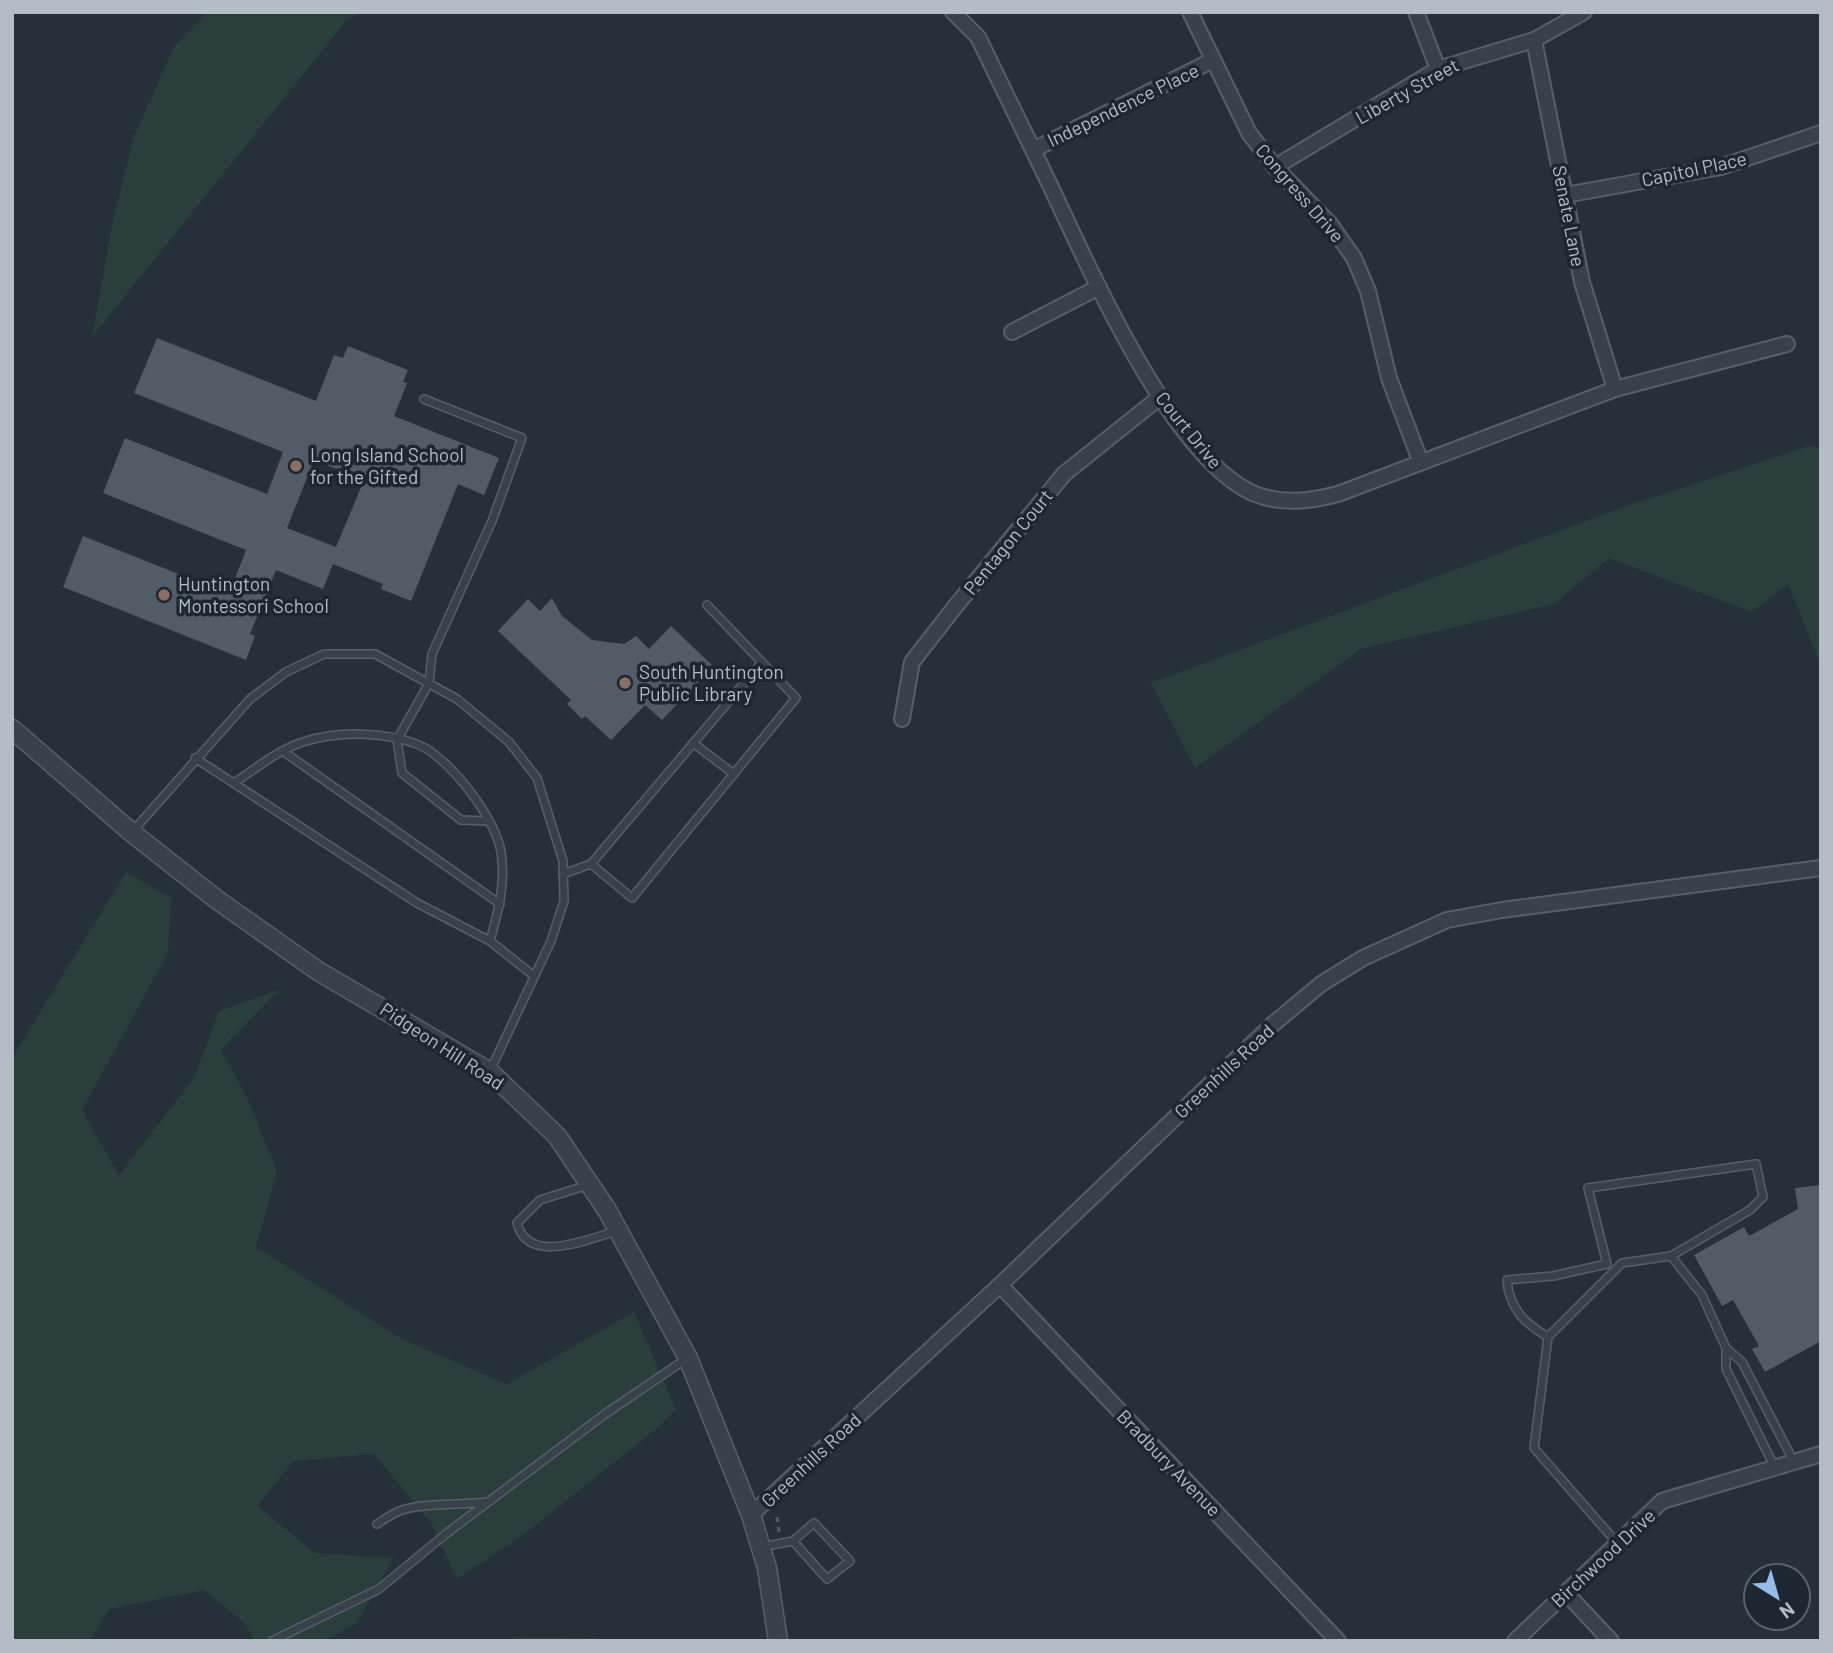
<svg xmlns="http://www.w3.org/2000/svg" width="1833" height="1653" font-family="Barlow,sans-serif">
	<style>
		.green { fill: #2a3e3c }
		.building { fill: #515c67; fill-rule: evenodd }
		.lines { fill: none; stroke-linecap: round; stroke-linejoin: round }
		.service-casing { stroke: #576068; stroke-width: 10 }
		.minor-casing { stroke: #576068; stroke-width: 18 }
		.tertiary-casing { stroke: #576068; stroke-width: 21 }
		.path { stroke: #495b5b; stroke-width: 3.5; stroke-dasharray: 5 5; stroke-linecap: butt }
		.service { stroke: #39424a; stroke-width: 7 }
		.minor { stroke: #39424a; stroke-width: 14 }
		.tertiary { stroke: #39424a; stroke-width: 18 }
		.education-dot { fill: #8d6e63; stroke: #1e272f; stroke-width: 2.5 }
		.labels { text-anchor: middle; stroke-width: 7; stroke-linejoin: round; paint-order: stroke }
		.street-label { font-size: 19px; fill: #b4bdc5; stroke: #1e272f }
		.poi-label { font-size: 19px; fill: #b4bdc5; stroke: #1e272f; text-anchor: start }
	</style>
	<rect width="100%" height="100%" fill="#253039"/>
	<g class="green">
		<path d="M 207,12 L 361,12 L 347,20 L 92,337 L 113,220 L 134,136 L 174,47 Z"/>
		<path d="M 1809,446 L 1821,448 L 1821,666 L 1788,584 L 1752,612 L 1609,558 L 1554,604 L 1361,649 L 1195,768 L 1151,683 L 1629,505 Z"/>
		<path d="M 126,872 L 171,898 L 168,953 L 82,1110 L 119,1175 L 194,1078 L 219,1011 L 279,990 L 221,1050 L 248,1100 L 277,1172 L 256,1247 L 402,1339 L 507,1384 L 634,1312 L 676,1409 L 659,1427 L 523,1535 L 457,1579 L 431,1523 L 374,1454 L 293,1461 L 258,1506 L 315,1553 L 394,1558 L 357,1623 L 324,1641 L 255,1641 L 242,1621 L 204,1590 L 109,1609 L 90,1641 L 12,1641 L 12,1058 Z"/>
		<path d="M 515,1637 L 598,1638 L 598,1641 L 511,1641 Z"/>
	</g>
	<g class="building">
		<path d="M 157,338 L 316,401 L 334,355 L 343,358 L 348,346 L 408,370 L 403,382 L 407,383 L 394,416 L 499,458 L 484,495 L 458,484 L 411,601 L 381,589 L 383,584 L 333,564 L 323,589 L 276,570 L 250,634 L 255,636 L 246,660 L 63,587 L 83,536 L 229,594 L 246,550 L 103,493 L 125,438 L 267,494 L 283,452 L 134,393 ZM 314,460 L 364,480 L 336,547 L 287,528 Z"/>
		<path d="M 552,598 L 562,616 L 592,640 L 624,644 L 636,636 L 649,649 L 671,626 L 713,666 L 662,720 L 645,705 L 611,740 L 585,716 L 582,719 L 567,704 L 571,700 L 498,631 L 528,599 L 540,611 Z"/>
		<path d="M 1821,1185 L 1821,1341 L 1765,1372 L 1752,1349 L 1759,1346 L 1733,1300 L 1722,1306 L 1694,1255 L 1744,1227 L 1749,1236 L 1798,1209 L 1795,1188 Z"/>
	</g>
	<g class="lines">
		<g class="service-casing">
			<g id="service">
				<path d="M 424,399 L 522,438 L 492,521 L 432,654 L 429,683 L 397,740 L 402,773 L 461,820 L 487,821"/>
				<path d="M 693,743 L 734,774"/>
				<path d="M 284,752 L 500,904"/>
				<path d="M 195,758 L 417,903 L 490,941 L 534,976"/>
				<path d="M 234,783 C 255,769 278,750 303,742 C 337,731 385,731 419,745 C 450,758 496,819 501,852 C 506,884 498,912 490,941"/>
				<path d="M 132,832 L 250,699 L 286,672 L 324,654 L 375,654 L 457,699 L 509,742 L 537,778 L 563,861 L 564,901 L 551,941 L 490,1071"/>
				<path d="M 591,864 L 762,662"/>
				<path d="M 563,874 L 591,864 L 632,898 L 796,698 L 707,605"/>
				<path d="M 588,1185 L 540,1200 L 517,1223 C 528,1266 587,1239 617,1231"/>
				<path d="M 1548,1337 C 1525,1324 1509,1308 1507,1280 L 1553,1276 L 1607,1264 L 1588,1188 L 1756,1164 L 1763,1197 L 1750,1210 L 1671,1256 L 1702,1295 L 1726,1348 L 1742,1362 L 1794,1462"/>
				<path d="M 1726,1348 L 1726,1369 L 1775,1468"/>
				<path d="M 377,1524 C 385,1519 393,1513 402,1510 C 420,1503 464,1505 487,1502"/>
				<path d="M 1617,1543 L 1534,1448 L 1548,1337 L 1622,1263 L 1671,1256"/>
				<path d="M 761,1547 L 793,1541 L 814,1523 L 850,1561 L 827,1579 L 793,1541"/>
				<path d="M 272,1641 L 379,1589 L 447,1533 L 605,1414 L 686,1359"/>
			</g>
		</g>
		<g class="minor-casing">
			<g id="minor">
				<path d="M 953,12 L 978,37 C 1002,86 1026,135 1050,185 C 1088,265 1172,460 1255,494 C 1283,505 1311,501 1338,494 L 1615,389 L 1787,344"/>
				<path d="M 1190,12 L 1249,133 L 1275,167 L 1330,224 L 1354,258 L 1368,291 L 1389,378 L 1420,460"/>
				<path d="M 1416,12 L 1438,69"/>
				<path d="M 1534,40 L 1582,282 L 1615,389"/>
				<path d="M 1033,150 L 1213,60"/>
				<path d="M 1275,167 L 1438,69 L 1534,40 L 1584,12"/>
				<path d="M 1565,195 L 1721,167 L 1821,133"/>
				<path d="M 1012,332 L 1099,287"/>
				<path d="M 902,719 L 912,662 L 954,608 L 1064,474 L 1160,397"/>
				<path d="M 1000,1285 L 1338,1641"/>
				<path d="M 751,1515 L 1000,1285 L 1272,1025 L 1321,984 L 1363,958 L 1447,920 L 1502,910 L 1821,868"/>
				<path d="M 1566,1593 L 1611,1641"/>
				<path d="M 1515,1641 L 1662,1501 L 1821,1454"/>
			</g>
		</g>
		<g class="tertiary-casing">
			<path id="tertiary" d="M 12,729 L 131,832 L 216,899 L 318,971 L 490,1072 L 557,1136 L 607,1210 L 688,1358 L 751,1515 L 767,1568 L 778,1641"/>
		</g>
		<path class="path" d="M 777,1517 L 779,1532"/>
		<use href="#service" class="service"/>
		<use href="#minor" class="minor"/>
		<use href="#tertiary" class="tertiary"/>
	</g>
	<g class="education-dot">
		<circle cx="296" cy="466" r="7"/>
		<circle cx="164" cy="595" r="7"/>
		<circle cx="625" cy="683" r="7"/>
	</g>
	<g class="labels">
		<g class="street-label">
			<text transform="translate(1407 91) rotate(-29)" y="7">Liberty Street</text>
			<text transform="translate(1123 105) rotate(-26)" y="7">Independence Place</text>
			<text transform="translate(1694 169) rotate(-12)" y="7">Capitol Place</text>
			<text transform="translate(1300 193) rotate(49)" y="7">Congress Drive</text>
			<text transform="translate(1569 216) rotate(79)" y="7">Senate Lane</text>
			<text transform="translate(1189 430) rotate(51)" y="7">Court Drive</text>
			<text transform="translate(1008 542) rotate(-51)" y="7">Pentagon Court</text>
			<text transform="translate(442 1046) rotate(33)" y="7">Pidgeon Hill Road</text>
			<text transform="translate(1224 1071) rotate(-43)" y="7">Greenhills Road</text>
			<text transform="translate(811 1460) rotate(-43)" y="7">Greenhills Road</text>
			<text transform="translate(1169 1463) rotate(46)" y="7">Bradbury Avenue</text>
			<text transform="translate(1603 1558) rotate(-43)" y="7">Birchwood Drive</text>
		</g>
		<g class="poi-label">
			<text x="310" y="462">Long Island School<tspan x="310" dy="22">for the Gifted</tspan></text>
			<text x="178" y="591">Huntington<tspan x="178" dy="22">Montessori School</tspan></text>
			<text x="639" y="679">South Huntington<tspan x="639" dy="22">Public Library</tspan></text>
		</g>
	</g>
	<rect width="1833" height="1653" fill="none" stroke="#b4bdc5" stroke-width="28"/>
	<g transform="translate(1777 1597) rotate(143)"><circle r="33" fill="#1e272f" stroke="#5a636b" stroke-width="2"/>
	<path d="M0-5L12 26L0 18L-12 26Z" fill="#92beec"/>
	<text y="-10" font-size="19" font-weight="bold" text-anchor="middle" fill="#b4bdc5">N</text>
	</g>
</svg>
